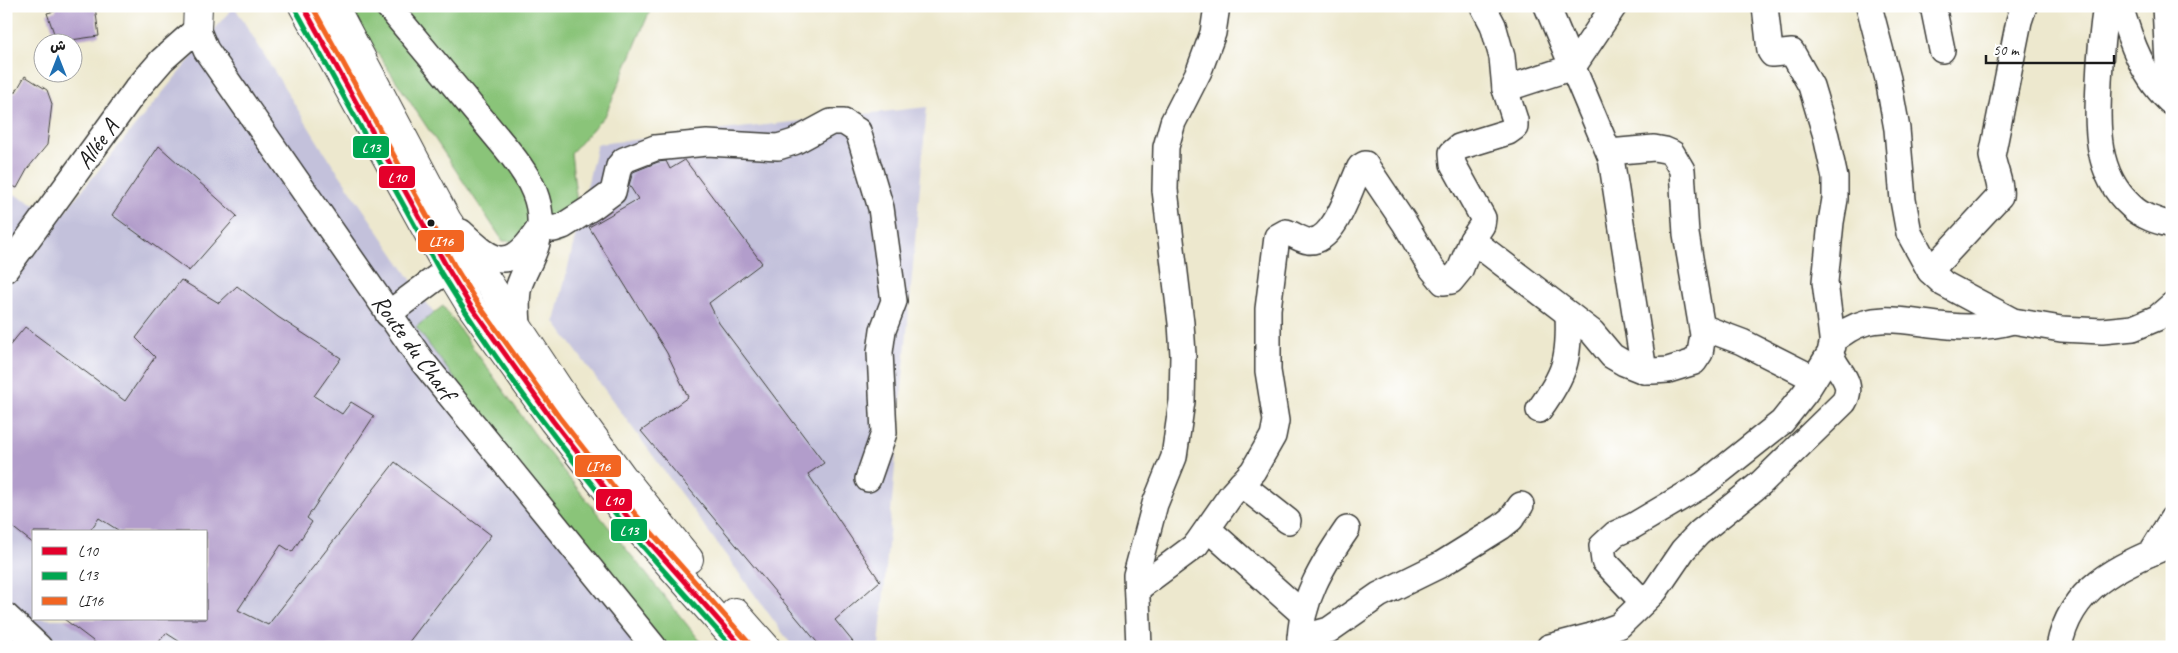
<svg xmlns="http://www.w3.org/2000/svg" width="2178" height="653" font-family="Caveat,'Playpen Sans Arabic',sans-serif">
	<style>
		.industrial { fill: #c3c1db; fill-rule: evenodd }
		.green { fill: #8ac479; stroke: #53704a }
		.building { fill: #b29dcb }
		.lines { fill: none; stroke-linecap: round; stroke-linejoin: round }
		.minor-casing { stroke: #3b3b37; stroke-width: 28 }
		.major-casing { stroke: #3b3b37; stroke-width: 30 }
		.highway-casing { stroke: #3b3b37; stroke-width: 30 }
		.minor { stroke: #fff; stroke-width: 25 }
		.major { stroke: #fff; stroke-width: 28 }
		.highway { stroke: #fff; stroke-width: 28 }
		.bus-1-casing { stroke: #fff; stroke-width: 9 }
		.bus-2-casing { stroke: #fff; stroke-width: 9 }
		.bus-3-casing { stroke: #fff; stroke-width: 9 }
		.bus-1 { stroke: #e4002b; stroke-width: 5 }
		.bus-2 { stroke: #00a651; stroke-width: 5 }
		.bus-3 { stroke: #f26522; stroke-width: 5 }
		.bus-dot { fill: #1c1c1c; stroke: #fff; stroke-width: 2 }
		.labels { text-anchor: middle; stroke-width: 4; stroke-linejoin: round; paint-order: stroke }
		.street-label { font-size: 24px; fill: #1c1c1c; stroke: #fff }
		.line-badge { stroke: #fff; stroke-width: 2 }
		.badge-label { font-size: 14px; text-anchor: middle; font-weight: bold; fill: #fff }
	</style>
	<rect width="100%" height="100%" fill="#fff"/>
	<filter id="ink" filterUnits="userSpaceOnUse"><feTurbulence type="fractalNoise" baseFrequency=".02" numOctaves="2"/><feDisplacementMap in="SourceGraphic" scale="10" xChannelSelector="R" yChannelSelector="G"/><feConvolveMatrix kernelMatrix="1 2 1 2 8 2 1 2 1" color-interpolation-filters="sRGB"/></filter>
	<filter id="wash" filterUnits="userSpaceOnUse"><feTurbulence type="fractalNoise" baseFrequency=".0096" numOctaves="4" result="noise"/><feDisplacementMap in="SourceGraphic" scale="20" xChannelSelector="R" yChannelSelector="G"/><feGaussianBlur stdDeviation="1.12" result="paint"/><feColorMatrix in="noise" values="0 0 0 0 0 0 0 0 0 0 0 0 0 0 0 0 0 1.4 0 .05"/><feComposite in="paint" operator="in"/></filter>
	<g filter="url(#wash)">
		<rect width="100%" height="100%" fill="#ede8ce"/>
		<g class="industrial">
			<path d="M 234,6 L 321,147 L 660,647 L 6,647 L 6,190 L 60,217 ZM 34,532 L 206,532 L 206,619 L 34,619 Z"/>
			<path d="M 927,107 L 879,647 L 793,647 L 555,322 L 597,144 Z"/>
		</g>
		<g class="green">
			<path d="M 346,6 L 652,6 L 606,114 L 571,153 L 580,229 L 561,243 L 503,241 Z"/>
			<path d="M 443,306 L 541,443 L 705,647 L 667,647 L 522,469 L 416,327 Z"/>
		</g>
		<g id="blocks">
			<g class="building">
				<path d="M 58,6 L 95,6 L 99,36 L 57,42 L 47,13 L 55,11 Z"/>
				<path d="M 25,76 L 47,90 L 52,104 L 47,145 L 28,168 L 17,188 L 6,183 L 6,88 L 15,93 Z"/>
				<path d="M 159,146 L 237,216 L 189,271 L 112,215 Z"/>
				<path d="M 685,160 L 762,263 L 709,303 L 719,323 L 824,463 L 808,474 L 880,581 L 835,620 L 857,647 L 821,647 L 641,431 L 688,397 L 667,353 L 589,227 L 638,199 L 629,185 L 633,172 L 658,162 L 666,161 L 670,169 Z"/>
				<path d="M 181,280 L 219,303 L 237,286 L 278,317 L 341,358 L 314,396 L 342,414 L 351,402 L 374,416 L 307,518 L 312,522 L 292,552 L 281,545 L 238,610 L 268,625 L 395,462 L 491,535 L 405,647 L 188,647 L 166,633 L 155,647 L 101,647 L 64,619 L 206,619 L 206,532 L 121,532 L 99,518 L 89,532 L 34,532 L 34,544 L 6,522 L 6,350 L 25,327 L 125,401 L 155,357 L 136,338 Z"/>
			</g>
		</g>
	</g>
	<g filter="url(#ink)">
		<use href="#blocks" fill-opacity="0" stroke="#3b3b37" stroke-width="1"/>
		<g class="lines">
			<g class="minor-casing">
				<g id="minor">
					<path d="M 388,6 L 506,148 C 529,176 548,205 537,243 C 533,258 524,271 519,286 C 516,298 517,312 518,325"/>
					<path d="M 1483,6 L 1493,25 L 1502,57 L 1505,89 L 1573,67 L 1614,6"/>
					<path d="M 1547,6 L 1611,158 L 1644,371"/>
					<path d="M 1765,6 L 1770,51 L 1772,54 L 1792,52 L 1811,86 L 1826,136 L 1835,178 L 1835,199 L 1831,222 L 1825,282 L 1833,346"/>
					<path d="M 1869,6 L 1888,79 L 1897,129 L 1903,200 L 1909,233 L 1930,271 L 1944,284 L 2013,321 L 2061,329 L 2102,331 L 2133,328 L 2157,318 L 2172,305"/>
					<path d="M 1933,6 L 1942,50"/>
					<path d="M 2106,6 C 2102,31 2100,57 2099,82 C 2097,126 2095,174 2131,206 C 2142,217 2157,221 2172,225"/>
					<path d="M 2120,6 C 2130,40 2144,80 2172,103"/>
					<path d="M 2165,6 L 2170,101"/>
					<path d="M 541,225 L 554,229 L 563,226 L 594,206 L 613,192 L 619,166 L 624,160 L 655,148 L 707,143 L 778,147 L 794,142 L 831,122 L 844,122 L 858,131 L 881,208 L 894,301 L 883,330 L 880,352 L 884,433 L 868,479"/>
					<path d="M 461,232 C 491,260 508,275 536,233"/>
					<path d="M 1472,240 L 1592,332 L 1612,356 L 1624,363 L 1644,371 L 1653,371 L 1668,370 L 1694,362 L 1700,353 L 1703,335 L 1686,234 L 1682,170 L 1672,153 L 1665,150 L 1654,148 L 1609,152"/>
					<path d="M 6,269 L 136,90 L 162,60 L 197,29 L 206,50 L 422,361 L 654,647"/>
					<path d="M 1930,271 L 2000,196 C 2002,186 1994,168 1992,156 L 2019,21 L 2024,6"/>
					<path d="M 388,314 L 448,269"/>
					<path d="M 1702,327 L 1742,342 L 1813,378"/>
					<path d="M 1539,410 C 1565,374 1570,359 1568,314"/>
					<path d="M 1241,484 L 1288,521"/>
					<path d="M 1208,529 L 1303,614"/>
					<path d="M 2151,553 L 2172,519"/>
					<path d="M 1137,589 L 1196,545 L 1231,495 L 1253,471 L 1273,436 L 1276,421 L 1268,371 L 1268,309 L 1277,237 L 1286,232 C 1293,234 1301,240 1308,241 C 1335,244 1350,187 1360,167 L 1365,164 L 1404,222 L 1430,266 L 1443,282 L 1451,281 L 1460,270 L 1472,240 L 1482,225 L 1483,218 L 1453,164 L 1452,153 L 1459,147 L 1508,132 L 1515,127 L 1515,120 L 1505,89"/>
					<path d="M 1643,602 L 1604,561 L 1602,546 L 1615,534 L 1633,526 L 1704,484 L 1782,422 L 1805,393 L 1830,353"/>
					<path d="M 6,616 L 39,647"/>
					<path d="M 1300,638 L 1329,630 L 1379,595 L 1440,565 L 1501,527 L 1511,519 L 1521,505"/>
					<path d="M 1139,647 L 1136,575 L 1155,504 L 1174,457 L 1182,401 L 1183,355 L 1181,323 L 1165,190 L 1166,147 L 1173,122 L 1199,71 L 1213,33 L 1217,6"/>
					<path d="M 1300,647 C 1299,602 1323,564 1347,529"/>
					<path d="M 1549,647 L 1591,636 L 1619,626 L 1655,591 L 1683,550 L 1699,533 L 1761,483 L 1844,402 C 1860,375 1818,363 1835,339 C 1838,336 1844,333 1848,330 C 1880,311 1914,324 1949,326 C 1970,328 1992,327 2013,321"/>
					<path d="M 2059,647 C 2071,585 2120,566 2172,544"/>
				</g>
			</g>
			<g class="major-casing">
				<path id="major" d="M 197,29 L 198,6"/>
			</g>
			<g class="highway-casing">
				<g id="highway">
					<path d="M 303,6 L 448,269 L 470,305 L 553,421 L 630,520 L 742,647"/>
					<path d="M 334,6 L 447,220 L 569,404 L 622,476 L 689,559"/>
					<path d="M 735,612 L 766,647"/>
				</g>
			</g>
			<use href="#minor" class="minor"/>
			<use href="#major" class="major"/>
			<use href="#highway" class="highway"/>
			<g class="bus-1-casing">
				<path id="bus-1" d="M 303,6 L 448,269 L 470,305 L 553,421 L 630,520 L 742,647"/>
			</g>
			<g class="bus-2-casing">
				<path id="bus-2" d="M 296,10 L 441,273 C 495,361 559,445 624,524 C 658,566 696,606 732,647"/>
			</g>
			<g class="bus-3-casing">
				<path id="bus-3" d="M 312,6 L 454,265 L 476,301 L 559,417 L 636,515 L 748,642"/>
			</g>
			<use href="#bus-1" class="bus-1"/>
			<use href="#bus-2" class="bus-2"/>
			<use href="#bus-3" class="bus-3"/>
		</g>
	</g>
	<circle class="bus-dot" cx="431" cy="223" r="4.5"/>
	<g class="labels">
		<g class="street-label">
			<text transform="translate(97 144) rotate(-54)" y="8">Allée A</text>
			<text transform="translate(414 347) rotate(54)" y="8">Route du Charf</text>
		</g>
	</g>
	<g class="line-badge">
		<rect x="352" y="135" width="38" height="24" rx="5" fill="#00a651"/>
		<rect x="378" y="165" width="38" height="24" rx="5" fill="#e4002b"/>
		<rect x="417" y="229" width="48" height="24" rx="5" fill="#f26522"/>
		<rect x="574" y="454" width="48" height="24" rx="5" fill="#f26522"/>
		<rect x="595" y="488" width="38" height="24" rx="5" fill="#e4002b"/>
		<rect x="610" y="518" width="38" height="24" rx="5" fill="#00a651"/>
	</g>
	<g class="badge-label">
		<text x="371" y="152">L13</text>
		<text x="397" y="182">L10</text>
		<text x="441" y="246">LI16</text>
		<text x="598" y="471">LI16</text>
		<text x="614" y="505">L10</text>
		<text x="629" y="535">L13</text>
	</g>
	<rect width="2178" height="653" fill="none" stroke="#fff" stroke-width="25"/>
	<rect x="32" y="530" width="175" height="90" fill="#ffffff" stroke="#a4a4a4"/>
	<rect x="42" y="547" width="25" height="8" fill="#e4002b" stroke="#a4a4a4"/>
	<text x="78" y="556" font-size="15" fill="#1c1c1c">L10</text>
	<rect x="42" y="572" width="25" height="8" fill="#00a651" stroke="#a4a4a4"/>
	<text x="78" y="580" font-size="15" fill="#1c1c1c">L13</text>
	<rect x="42" y="597" width="25" height="8" fill="#f26522" stroke="#a4a4a4"/>
	<text x="78" y="606" font-size="15" fill="#1c1c1c">LI16</text>
	<g transform="translate(58 58)"><circle r="24" fill="#ffffff" stroke="#a4a4a4"/>
	<path d="M0-4L9 19L0 12L-9 19Z" fill="#1f6fb2"/>
	<text y="-8" font-size="14" font-weight="bold" text-anchor="middle" fill="#1c1c1c">ش</text>
	</g>
	<path d="M1986 55v8h128v-8" fill="none" stroke="#1c1c1c" stroke-width="2.5"/>
	<text x="1993" y="55" font-size="15" fill="#1c1c1c" stroke="#ffffff" stroke-width="4" paint-order="stroke">50 m</text>
</svg>
